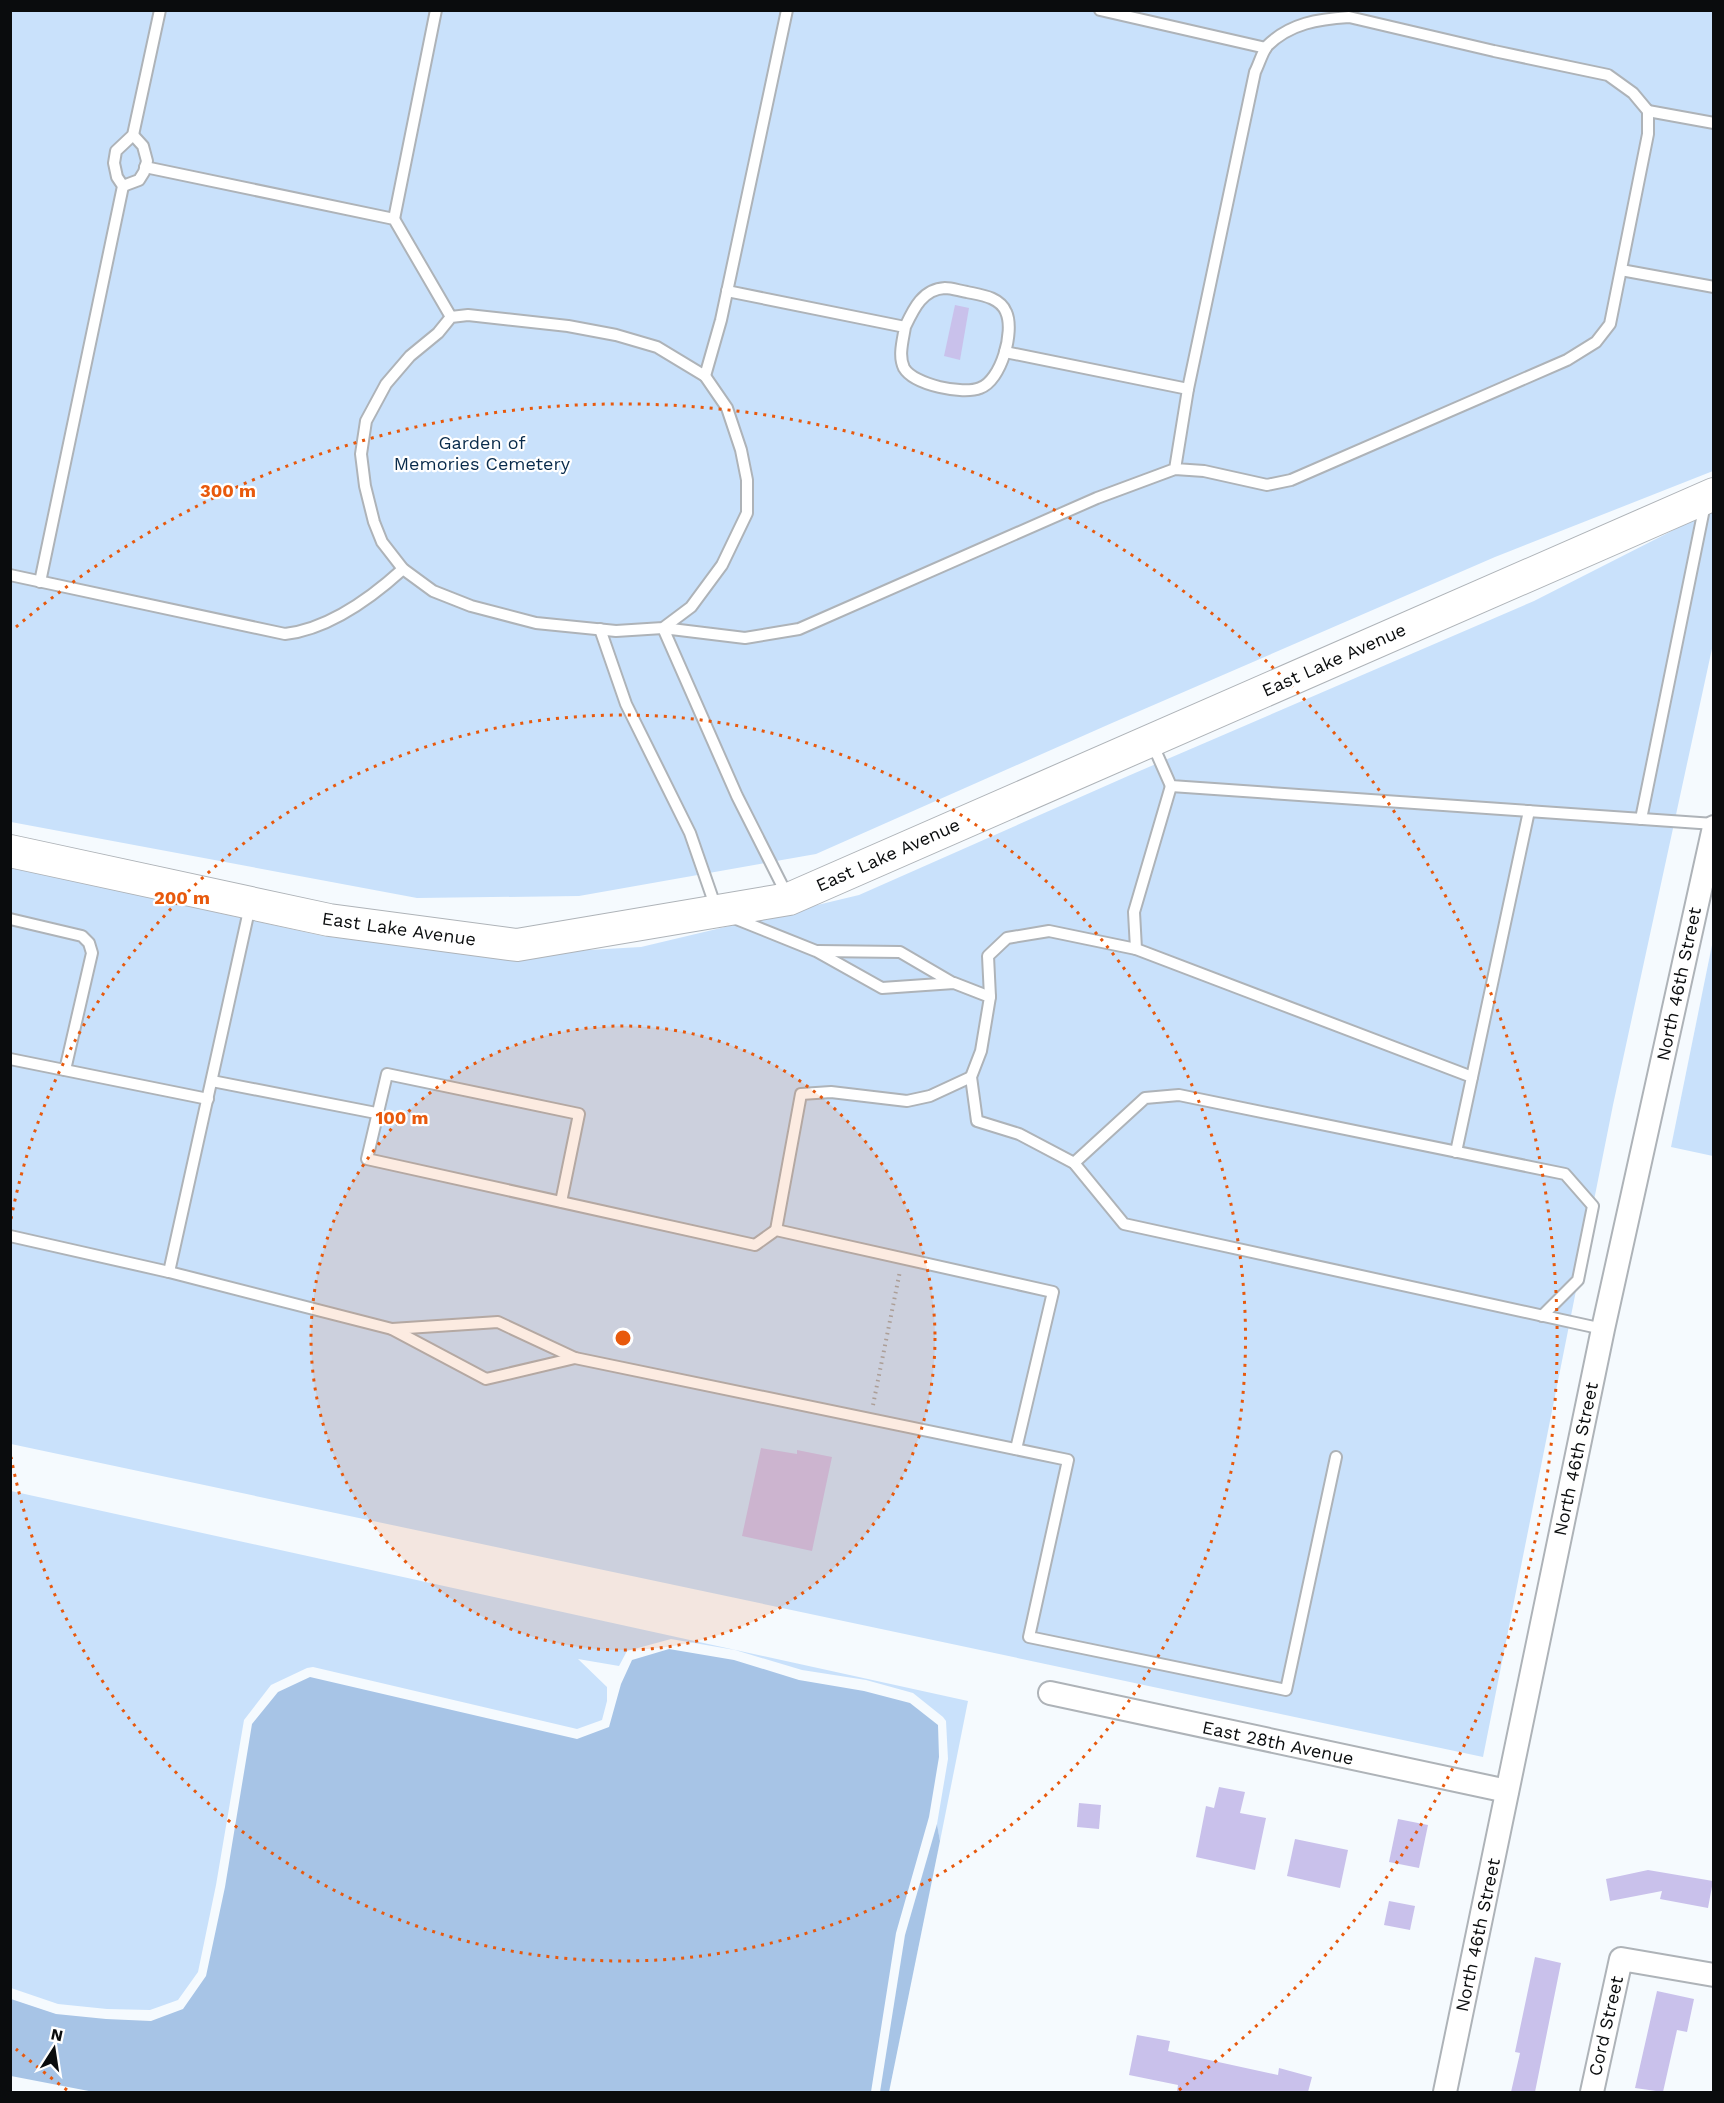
<svg xmlns="http://www.w3.org/2000/svg" width="1724" height="2103" font-family="'Work Sans',sans-serif">
	<style>
		.green { fill: #c9e1fb }
		.water { fill: #a7c4e6 }
		.building { fill: #c9c1eb }
		.lines { fill: none; stroke-linecap: round; stroke-linejoin: round }
		.lane-casing { stroke: #aeb3b8; stroke-width: 14 }
		.street-casing { stroke: #aeb3b8; stroke-width: 26 }
		.secondary-casing { stroke: #aeb3b8; stroke-width: 34 }
		.path { stroke: #a4a8ab; stroke-width: 4; stroke-dasharray: 1.5 4.5; stroke-linecap: butt }
		.lane { stroke: #fff; stroke-width: 10 }
		.street { stroke: #fff; stroke-width: 22 }
		.secondary { stroke: #fff; stroke-width: 32 }
		.ring { fill: none; stroke: #e8590c; stroke-width: 3; stroke-dasharray: 3 6 }
		.labels { text-anchor: middle; stroke-width: 4.5; stroke-linejoin: round; paint-order: stroke }
		.park-label { font-size: 18px; fill: #092b4b; stroke: #fff }
		.street-label { font-size: 18px; fill: #0a0c0d; stroke: #fff }
		.centre { fill: #e8590c; stroke: #fff; stroke-width: 3 }
		.ring-label { font-size: 18px; text-anchor: middle; font-weight: bold; fill: #e8590c; stroke: #fff; stroke-width: 4.5; stroke-linejoin: round; paint-order: stroke }
	</style>
	<rect width="100%" height="100%" fill="#f5fafe"/>
	<g class="green">
		<path d="M 10,11 L 1713,11 L 1713,471 L 1495,557 L 1112,723 L 816,854 L 579,896 L 417,898 L 11,822 Z"/>
		<path d="M 1713,510 L 1713,644 L 1613,1105 L 1483,1757 L 11,1444 L 11,867 L 323,936 L 483,956 L 641,947 L 859,895 L 1128,776 L 1534,601 Z"/>
		<path d="M 1713,940 L 1713,1156 L 1671,1147 Z"/>
		<path d="M 11,1491 L 968,1701 L 940,1841 L 937,1824 L 948,1759 L 946,1721 L 943,1717 L 913,1693 L 866,1680 L 802,1670 L 735,1650 L 671,1639 L 627,1651 L 619,1666 L 578,1659 L 607,1687 L 607,1701 L 602,1720 L 577,1729 L 313,1667 L 307,1668 L 271,1685 L 244,1720 L 216,1885 L 198,1972 L 178,2000 L 150,2010 L 107,2009 L 58,2004 L 11,1988 Z"/>
	</g>
	<g class="water">
		<path d="M 669,1649 L 734,1660 L 799,1680 L 864,1691 L 910,1703 L 938,1725 L 939,1757 L 929,1817 L 896,1933 L 871,2092 L 94,2092 L 11,2076 L 11,1999 L 56,2014 L 106,2019 L 151,2021 L 183,2009 L 206,1976 L 225,1887 L 252,1724 L 278,1692 L 310,1677 L 577,1739 L 609,1727 L 621,1684 L 632,1660 Z"/>
		<path d="M 937,1824 L 940,1841 L 889,2092 L 880,2092 L 905,1935 Z"/>
	</g>
	<g class="building">
		<path d="M 955,305 L 969,308 L 960,360 L 944,356 Z"/>
		<path d="M 761,1448 L 797,1454 L 797,1450 L 832,1457 L 812,1551 L 742,1536 Z"/>
		<path d="M 1219,1787 L 1245,1792 L 1240,1813 L 1266,1818 L 1255,1870 L 1196,1857 L 1206,1806 L 1214,1808 Z"/>
		<path d="M 1079,1803 L 1101,1805 L 1099,1829 L 1077,1827 Z"/>
		<path d="M 1398,1819 L 1428,1825 L 1419,1868 L 1389,1862 Z"/>
		<path d="M 1295,1839 L 1348,1850 L 1340,1888 L 1287,1876 Z"/>
		<path d="M 1648,1870 L 1713,1881 L 1708,1908 L 1660,1899 L 1662,1891 L 1610,1901 L 1606,1879 Z"/>
		<path d="M 1389,1901 L 1415,1906 L 1410,1930 L 1384,1925 Z"/>
		<path d="M 1535,1957 L 1561,1963 L 1535,2092 L 1511,2092 L 1520,2053 L 1515,2052 Z"/>
		<path d="M 1657,1991 L 1694,1999 L 1687,2032 L 1677,2030 L 1663,2092 L 1635,2088 Z"/>
		<path d="M 1137,2035 L 1170,2041 L 1168,2051 L 1278,2075 L 1279,2068 L 1312,2077 L 1308,2092 L 1177,2092 L 1178,2085 L 1129,2075 Z"/>
	</g>
	<g class="lines">
		<g class="lane-casing">
			<g id="lane">
				<path d="M 1100,10 L 1266,48"/>
				<path d="M 1648,111 L 1714,123"/>
				<path d="M 145,167 L 394,219 L 451,317"/>
				<path d="M 123,186 L 139,180 L 144,172 L 147,161 L 143,146 L 133,135"/>
				<path d="M 394,219 L 436,10"/>
				<path d="M 1621,270 L 1714,287"/>
				<path d="M 727,291 L 905,327 C 903,340 898,356 904,368 C 914,385 963,395 980,388 C 1001,381 1015,331 1006,312 C 1000,297 981,295 967,292 C 960,291 952,288 945,288 C 922,289 913,310 905,327"/>
				<path d="M 468,315 L 568,326 L 616,335 L 657,347 L 705,376 L 727,408 L 741,450 L 747,480 L 747,513 L 722,565 L 691,607 L 663,628 L 616,631 L 536,623 L 471,606 L 433,591 L 403,569 L 382,542 L 374,522 L 365,486 L 361,454 L 366,421 L 386,384 L 410,356 L 438,333 L 451,317 Z"/>
				<path d="M 1005,352 L 1188,389"/>
				<path d="M 705,376 L 721,320 L 787,10"/>
				<path d="M 10,575 L 285,634 C 329,629 370,599 403,569"/>
				<path d="M 40,582 L 123,186 L 117,177 L 114,163 L 116,151 L 133,135 L 160,10"/>
				<path d="M 600,629 L 626,704 L 690,833 L 716,908"/>
				<path d="M 1152,743 L 1171,786 L 1714,824"/>
				<path d="M 1171,786 L 1134,912 L 1136,949 L 1472,1077"/>
				<path d="M 1641,819 L 1705,504"/>
				<path d="M 787,895 L 737,796 L 663,628 L 745,638 L 799,629 L 1097,498 L 1175,469 L 1204,471 L 1267,485 L 1291,480 L 1567,360 L 1596,342 L 1610,324 L 1648,134 L 1648,111 L 1633,93 L 1608,75 L 1494,51 L 1349,17 C 1319,19 1290,23 1267,46 C 1262,53 1259,64 1255,72 L 1188,389 L 1175,469"/>
				<path d="M 250,906 L 169,1272 L 392,1329 L 498,1322 L 575,1358 L 1068,1460 L 1029,1637 L 1286,1690 L 1336,1457"/>
				<path d="M 734,918 L 816,951 L 882,988 L 954,983 L 990,997 L 981,1051 L 971,1077 L 977,1121 L 1019,1134 L 1074,1163 L 1124,1224 L 1603,1329"/>
				<path d="M 10,919 L 82,936 L 89,943 L 92,953 L 65,1070"/>
				<path d="M 818,951 L 900,952 L 953,983"/>
				<path d="M 990,997 L 988,956 L 1007,938 L 1049,931 L 1136,949"/>
				<path d="M 10,1059 L 208,1099"/>
				<path d="M 212,1081 L 376,1113"/>
				<path d="M 1456,1152 L 1529,811"/>
				<path d="M 1074,1163 L 1145,1098 L 1179,1095 L 1565,1174 L 1593,1206 L 1578,1280 L 1542,1316"/>
				<path d="M 561,1202 L 579,1114 L 387,1074 L 367,1159 L 755,1245 L 776,1230 L 1053,1292 L 1016,1449"/>
				<path d="M 776,1230 L 801,1094 L 831,1092 L 907,1101 L 930,1096 L 971,1077"/>
				<path d="M 10,1236 L 169,1272"/>
				<path d="M 392,1329 L 486,1379 L 575,1358"/>
			</g>
		</g>
		<g class="street-casing">
			<g id="street">
				<path d="M 1050,1693 L 1507,1791"/>
				<path d="M 1445,2092 L 1603,1329 L 1714,827"/>
				<path d="M 1592,2092 L 1621,1959 L 1714,1975"/>
			</g>
		</g>
		<g class="secondary-casing">
			<path id="secondary" d="M 10,851 L 329,920 L 517,945 L 789,899 L 1714,494"/>
		</g>
		<path class="path" d="M 873,1405 L 900,1271"/>
		<use href="#lane" class="lane"/>
		<use href="#street" class="street"/>
		<use href="#secondary" class="secondary"/>
	</g>
	<circle cx="623" cy="1338" r="312" fill="#e8590c" fill-opacity=".12"/>
	<g class="ring">
		<circle cx="623" cy="1338" r="312"/>
		<path d="M11 1219A623 623 0 1 1 11 1457"/>
		<path d="M67 2090A935 935 0 0 1 16 2049M16 627A935 935 0 1 1 1179 2090"/>
	</g>
	<g class="labels">
		<g class="park-label">
			<text x="482" y="449">Garden of<tspan x="482" dy="21">Memories Cemetery</tspan></text>
		</g>
		<g class="street-label">
			<text transform="translate(1334 660) rotate(-24)" y="6">East Lake Avenue</text>
			<text transform="translate(888 855) rotate(-24)" y="6">East Lake Avenue</text>
			<text transform="translate(399 929) rotate(8)" y="6">East Lake Avenue</text>
			<text transform="translate(1679 984) rotate(-78)" y="6">North 46th Street</text>
			<text transform="translate(1576 1459) rotate(-78)" y="6">North 46th Street</text>
			<text transform="translate(1278 1743) rotate(12)" y="6">East 28th Avenue</text>
			<text transform="translate(1478 1935) rotate(-78)" y="6">North 46th Street</text>
			<text transform="translate(1606 2026) rotate(-77)" y="6">Cord Street</text>
		</g>
	</g>
	<circle cx="623" cy="1338" r="9" class="centre"/>
	<g class="ring-label">
		<text x="228" y="497">300 m</text>
		<text x="182" y="904">200 m</text>
		<text x="402" y="1124">100 m</text>
	</g>
	<rect width="1724" height="2103" fill="none" stroke="#0a0c0d" stroke-width="24"/>
	<g transform="translate(54 2049) rotate(12)" stroke="#ffffff" stroke-width="4.5" paint-order="stroke">
	<path d="M0-4.5L10 22L0 15L-10 22Z" fill="#0a0c0d"/>
	<text y="-9" font-size="16" font-weight="bold" text-anchor="middle" fill="#0a0c0d">N</text>
	</g>
</svg>
